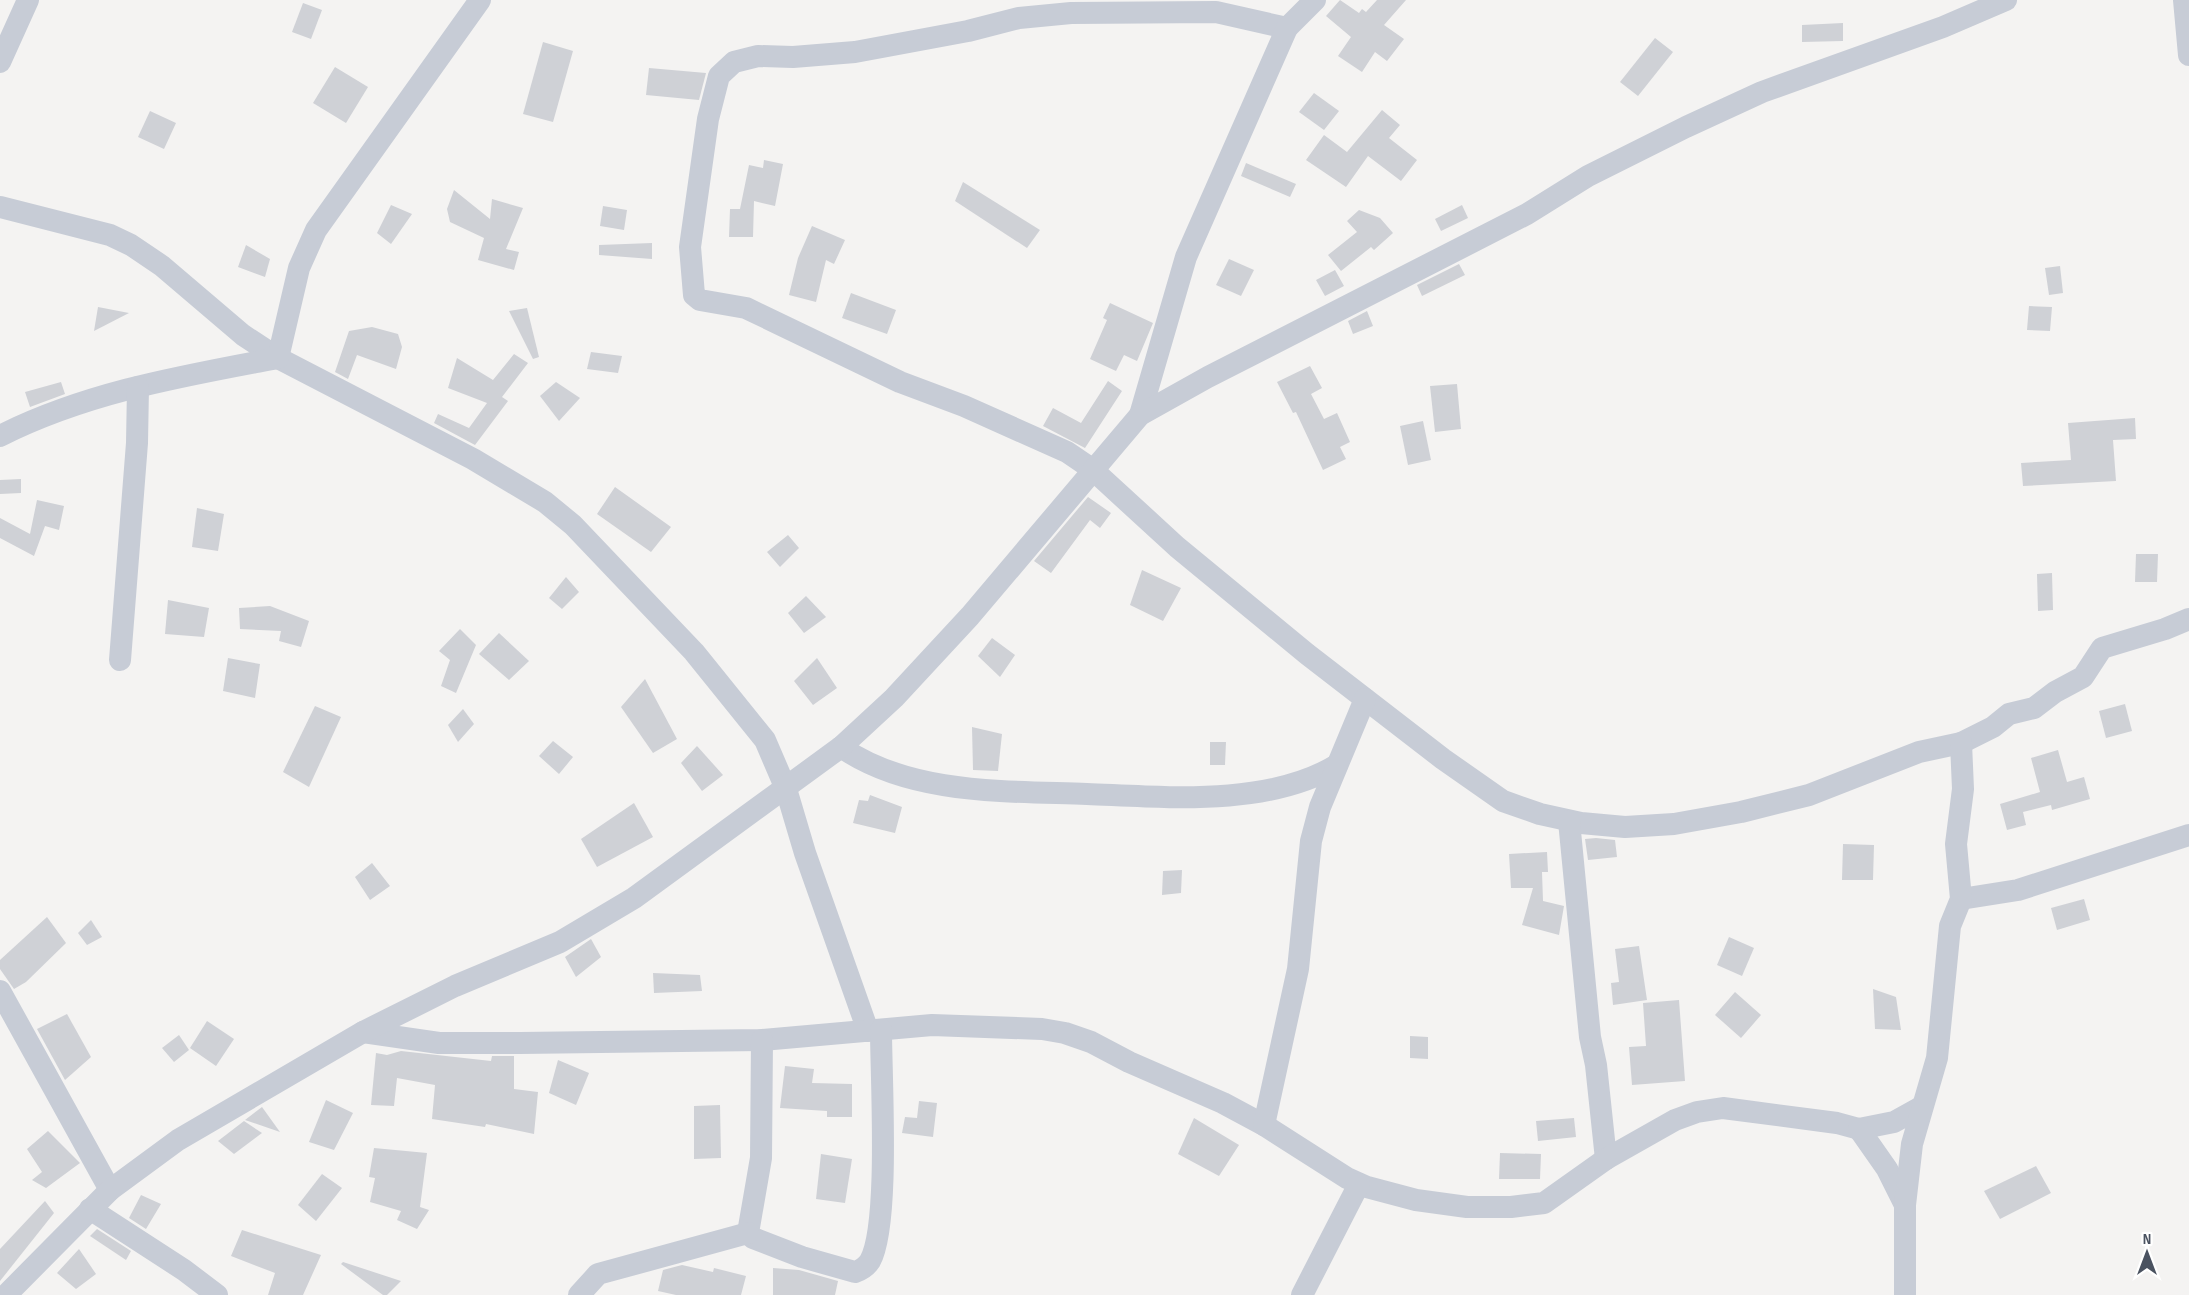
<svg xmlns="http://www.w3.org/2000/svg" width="2189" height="1295" font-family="'Sofia Sans Condensed',sans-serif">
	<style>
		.building { fill: #cfd1d6 }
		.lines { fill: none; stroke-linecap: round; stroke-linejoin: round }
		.minor { stroke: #c7ccd6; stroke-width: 22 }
	</style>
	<rect width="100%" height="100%" fill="#f4f3f2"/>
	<g class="building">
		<path d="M 1340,0 L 1359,13 L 1362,9 L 1366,12 L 1377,0 L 1406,0 L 1384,25 L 1404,39 L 1387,61 L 1375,52 L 1362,72 L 1338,56 L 1351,37 L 1326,16 Z"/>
		<path d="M 303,3 L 322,10 L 311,39 L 292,32 Z"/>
		<path d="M 1843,23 L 1843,41 L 1802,42 L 1802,25 Z"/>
		<path d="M 1655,38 L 1673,52 L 1638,96 L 1620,82 Z"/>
		<path d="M 543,42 L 573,51 L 553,122 L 523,114 Z"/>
		<path d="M 335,67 L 368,87 L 346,123 L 313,103 Z"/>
		<path d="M 649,68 L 706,73 L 699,100 L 646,95 Z"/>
		<path d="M 1314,93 L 1339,111 L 1324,130 L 1299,112 Z"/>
		<path d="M 1382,110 L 1400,125 L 1389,138 L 1417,160 L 1401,181 L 1368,156 L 1346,187 L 1306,160 L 1324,135 L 1347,152 Z"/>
		<path d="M 150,111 L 176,123 L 164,149 L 138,137 Z"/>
		<path d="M 764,160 L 783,164 L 775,206 L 754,201 L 753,237 L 729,237 L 730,209 L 740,209 L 749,165 L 763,168 Z"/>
		<path d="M 1246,163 L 1296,184 L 1290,197 L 1241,176 Z"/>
		<path d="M 963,182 L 1040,230 L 1027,248 L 955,201 Z"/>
		<path d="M 454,190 L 490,219 L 492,199 L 523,208 L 506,249 L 519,252 L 514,270 L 478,260 L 484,238 L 450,222 L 447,209 Z"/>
		<path d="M 391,205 L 412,214 L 391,244 L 377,233 Z"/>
		<path d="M 1462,205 L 1468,218 L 1441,231 L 1435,219 Z"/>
		<path d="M 603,206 L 627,210 L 624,230 L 600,226 Z"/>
		<path d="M 1359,210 L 1380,218 L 1393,233 L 1374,250 L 1371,247 L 1341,271 L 1328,255 L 1357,232 L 1347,221 Z"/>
		<path d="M 812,226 L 845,240 L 834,264 L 826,260 L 816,302 L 789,295 L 798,258 Z"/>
		<path d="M 652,243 L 652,259 L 599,255 L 599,245 Z"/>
		<path d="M 246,245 L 270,259 L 265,277 L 238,267 Z"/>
		<path d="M 1229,259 L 1254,270 L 1241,296 L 1216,285 Z"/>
		<path d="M 1459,264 L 1465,275 L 1422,296 L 1417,285 Z"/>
		<path d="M 2060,266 L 2063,293 L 2049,295 L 2045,268 Z"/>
		<path d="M 1335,270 L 1344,286 L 1325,296 L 1316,280 Z"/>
		<path d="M 851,293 L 896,310 L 887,334 L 842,318 Z"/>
		<path d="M 1110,303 L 1153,323 L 1137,361 L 1124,355 L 1116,371 L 1090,359 L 1107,320 L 1103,318 Z"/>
		<path d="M 2029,306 L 2052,307 L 2050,331 L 2027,330 Z"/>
		<path d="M 98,307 L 129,313 L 94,331 Z"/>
		<path d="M 527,308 L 539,357 L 533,359 L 509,311 Z"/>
		<path d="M 1367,311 L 1373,326 L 1353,334 L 1348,321 Z"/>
		<path d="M 372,327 L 398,334 L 402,347 L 396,369 L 357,355 L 348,379 L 335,372 L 349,331 Z"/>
		<path d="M 591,352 L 622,356 L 618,373 L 587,369 Z"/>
		<path d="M 514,354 L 528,363 L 502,397 L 508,401 L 475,445 L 434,423 L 438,414 L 469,428 L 487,403 L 448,388 L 457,358 L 493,380 Z"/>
		<path d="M 1310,366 L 1322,388 L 1311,394 L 1324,419 L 1337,413 L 1350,442 L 1340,447 L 1346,459 L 1323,470 L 1296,412 L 1293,413 L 1277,382 Z"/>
		<path d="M 1108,381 L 1122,391 L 1085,448 L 1043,426 L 1053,408 L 1081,423 Z"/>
		<path d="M 61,382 L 65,394 L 30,407 L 25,392 Z"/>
		<path d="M 556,382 L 580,398 L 559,421 L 540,396 Z"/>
		<path d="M 1457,384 L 1461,429 L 1435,432 L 1430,386 Z"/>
		<path d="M 2135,418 L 2136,439 L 2113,440 L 2116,481 L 2023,486 L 2021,463 L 2071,460 L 2068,423 Z"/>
		<path d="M 1423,421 L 1431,460 L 1408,465 L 1400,426 Z"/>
		<path d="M 21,479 L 21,493 L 0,494 L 0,480 Z"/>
		<path d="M 615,487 L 671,527 L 651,552 L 597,514 Z"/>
		<path d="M 1088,497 L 1111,513 L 1100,528 L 1090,520 L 1051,573 L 1034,561 Z"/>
		<path d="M 37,500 L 64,506 L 59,530 L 45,526 L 34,556 L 0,538 L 0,518 L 30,534 Z"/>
		<path d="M 197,508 L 224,514 L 218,551 L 192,547 Z"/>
		<path d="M 788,535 L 799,548 L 780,567 L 767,552 Z"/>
		<path d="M 2136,554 L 2158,554 L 2157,582 L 2135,582 Z"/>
		<path d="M 1142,570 L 1181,588 L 1163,621 L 1130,605 Z"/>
		<path d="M 2052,573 L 2053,610 L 2038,611 L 2037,574 Z"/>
		<path d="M 566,577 L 579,592 L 562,609 L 549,598 Z"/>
		<path d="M 806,596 L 826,617 L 804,633 L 788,613 Z"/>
		<path d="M 168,600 L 209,608 L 204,637 L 165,634 Z"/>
		<path d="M 270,606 L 309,621 L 301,647 L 279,641 L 281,631 L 240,629 L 239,608 Z"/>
		<path d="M 460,629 L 476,645 L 456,693 L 441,686 L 450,660 L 439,651 Z"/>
		<path d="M 499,633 L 529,661 L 509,680 L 479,654 Z"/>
		<path d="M 992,638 L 1015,655 L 1000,677 L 978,656 Z"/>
		<path d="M 228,658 L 260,664 L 255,698 L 223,691 Z"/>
		<path d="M 817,658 L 837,688 L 813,705 L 794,681 Z"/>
		<path d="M 645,679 L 677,739 L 653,753 L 621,707 Z"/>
		<path d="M 2125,704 L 2132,731 L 2106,738 L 2099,711 Z"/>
		<path d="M 315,706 L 341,717 L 309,787 L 283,772 Z"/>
		<path d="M 463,709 L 474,724 L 458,742 L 448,725 Z"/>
		<path d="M 972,727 L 1002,734 L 998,771 L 973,770 Z"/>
		<path d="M 553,741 L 573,757 L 559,774 L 539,756 Z"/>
		<path d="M 1210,742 L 1226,742 L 1225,765 L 1210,765 Z"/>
		<path d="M 697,746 L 723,775 L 702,791 L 681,763 Z"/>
		<path d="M 2058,750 L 2067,782 L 2084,777 L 2090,799 L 2052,810 L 2051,805 L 2023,812 L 2026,825 L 2007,830 L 2000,804 L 2040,792 L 2031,758 Z"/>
		<path d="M 870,795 L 902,807 L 895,833 L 853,823 L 859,800 L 868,801 Z"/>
		<path d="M 634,803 L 653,837 L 597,867 L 581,839 Z"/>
		<path d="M 1596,838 L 1615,840 L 1617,857 L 1588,860 L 1585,839 Z"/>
		<path d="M 1843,844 L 1874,845 L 1873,880 L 1842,880 Z"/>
		<path d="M 1547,852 L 1548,872 L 1542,872 L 1543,901 L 1564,906 L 1559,935 L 1522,925 L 1533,888 L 1511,888 L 1509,854 Z"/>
		<path d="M 372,863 L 390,886 L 370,900 L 355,877 Z"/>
		<path d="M 1182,870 L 1181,893 L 1162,895 L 1163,871 Z"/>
		<path d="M 2084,899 L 2090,920 L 2057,930 L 2051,908 Z"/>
		<path d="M 47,917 L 66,943 L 26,982 L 14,989 L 0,969 L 0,960 Z"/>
		<path d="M 91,920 L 102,937 L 87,945 L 78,933 Z"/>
		<path d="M 1729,937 L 1754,948 L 1742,976 L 1717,965 Z"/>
		<path d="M 591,939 L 601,957 L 576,977 L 565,957 Z"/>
		<path d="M 1639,946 L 1647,1000 L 1613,1005 L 1611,983 L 1619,982 L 1615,949 Z"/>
		<path d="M 653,973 L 700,975 L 702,991 L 654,993 Z"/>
		<path d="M 1873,989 L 1896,997 L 1901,1030 L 1875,1029 Z"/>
		<path d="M 1735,992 L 1761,1015 L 1741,1038 L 1715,1015 Z"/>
		<path d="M 1679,1000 L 1685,1081 L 1632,1085 L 1629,1047 L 1646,1046 L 1643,1003 Z"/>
		<path d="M 67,1014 L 91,1057 L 65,1080 L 37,1029 Z"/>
		<path d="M 207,1021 L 234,1039 L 216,1066 L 190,1048 Z"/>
		<path d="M 179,1035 L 189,1050 L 174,1062 L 162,1048 Z"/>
		<path d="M 1410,1036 L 1428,1037 L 1428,1059 L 1410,1058 Z"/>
		<path d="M 401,1051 L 491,1061 L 492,1056 L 514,1056 L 514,1089 L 538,1092 L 534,1134 L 486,1124 L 485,1127 L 432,1119 L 435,1085 L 397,1078 L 394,1106 L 371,1105 L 376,1053 L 387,1055 Z"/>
		<path d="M 558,1060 L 589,1073 L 576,1105 L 549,1093 Z"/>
		<path d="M 785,1066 L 814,1069 L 812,1083 L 852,1084 L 852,1117 L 827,1117 L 827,1111 L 780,1108 Z"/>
		<path d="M 326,1100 L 353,1113 L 334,1150 L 309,1142 Z"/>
		<path d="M 919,1101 L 937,1103 L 933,1137 L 902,1133 L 905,1117 L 917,1118 Z"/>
		<path d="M 720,1105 L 721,1158 L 694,1159 L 694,1106 Z"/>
		<path d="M 262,1107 L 280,1132 L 245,1120 Z"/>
		<path d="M 1194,1118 L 1239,1145 L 1219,1176 L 1178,1154 Z"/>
		<path d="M 1574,1118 L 1576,1137 L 1538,1141 L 1536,1121 Z"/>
		<path d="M 244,1121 L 262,1133 L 234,1154 L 218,1141 Z"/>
		<path d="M 48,1131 L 80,1163 L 46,1188 L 32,1180 L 42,1172 L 27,1149 Z"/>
		<path d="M 374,1148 L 427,1153 L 420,1207 L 429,1210 L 417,1229 L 397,1220 L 401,1211 L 370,1202 L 375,1178 L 369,1177 Z"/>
		<path d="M 1500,1153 L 1541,1154 L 1540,1179 L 1499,1179 Z"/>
		<path d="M 821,1154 L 852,1159 L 845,1203 L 816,1199 Z"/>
		<path d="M 2036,1166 L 2051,1193 L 2000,1219 L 1984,1191 Z"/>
		<path d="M 322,1174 L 342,1188 L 316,1221 L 298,1205 Z"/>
		<path d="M 141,1195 L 161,1204 L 146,1229 L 129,1218 Z"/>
		<path d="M 45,1201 L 54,1213 L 0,1281 L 0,1249 Z"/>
		<path d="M 97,1229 L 131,1251 L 126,1260 L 90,1236 Z"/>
		<path d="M 242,1230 L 321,1255 L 303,1295 L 268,1295 L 275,1273 L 231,1256 Z"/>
		<path d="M 79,1249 L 96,1274 L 76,1289 L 57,1273 Z"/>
		<path d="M 343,1262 L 401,1281 L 387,1295 L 383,1295 L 341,1264 Z"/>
		<path d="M 682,1265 L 713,1272 L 714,1268 L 746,1276 L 741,1295 L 676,1295 L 658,1291 L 663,1270 Z"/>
		<path d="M 773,1268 L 799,1270 L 838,1281 L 835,1295 L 773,1295 Z"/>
	</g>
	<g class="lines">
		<g class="minor">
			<path d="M 2184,0 L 2189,55"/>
			<path d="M 1287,28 L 1216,12 L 1071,13 L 1019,18 L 968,31 L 855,52 L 793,57 L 758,56 L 734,62 L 719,76 L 708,119 L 690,247 L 694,295 L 700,300 L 746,308 L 900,382 L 964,406 L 1067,452 L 1092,469 L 1177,547 L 1307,654 L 1443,759 L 1503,801 L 1540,814 L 1581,823 L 1625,827 L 1674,824 L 1741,812 L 1809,795 L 1919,752 L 1961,743 L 1993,727 L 2009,714 L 2034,708 L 2055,692 L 2083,677 L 2102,648 L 2165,629 L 2189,619"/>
			<path d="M 0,62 L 28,0"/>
			<path d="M 0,207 L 110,235 L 131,245 L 162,266 L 243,335 L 278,358 L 473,459 L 545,502 L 573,525 L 694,652 L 765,740 L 786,789 L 805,853 L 868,1031"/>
			<path d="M 1140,415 L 1186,257 L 1287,28 L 1315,0"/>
			<path d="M 0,436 C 87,392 183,376 278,358 L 299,268 L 316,230 L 480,0"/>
			<path d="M 120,660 L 137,443 L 138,387"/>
			<path d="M 841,747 C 910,795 1006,791 1087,794 C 1165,797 1267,807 1337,765"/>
			<path d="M 1569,821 L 1590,1037 L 1596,1065 L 1606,1159"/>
			<path d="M 1961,899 L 2018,890 L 2189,835"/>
			<path d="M 0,991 L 110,1190"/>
			<path d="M 363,1032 L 439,1043 L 520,1043 L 762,1040 L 932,1025 L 1042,1029 L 1065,1033 L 1091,1042 L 1129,1062 L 1223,1103 L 1264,1125 L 1347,1178 L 1367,1187 L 1416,1200 L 1467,1207 L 1511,1207 L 1544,1203 L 1606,1159 L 1675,1120 L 1697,1112 L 1723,1108 L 1837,1123 L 1859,1129 L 1894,1122 L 1921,1107"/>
			<path d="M 762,1040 L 761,1158 L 748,1233 L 753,1238 L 802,1257 L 855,1272 C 861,1270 866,1267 870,1261 C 890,1225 881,1078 881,1030"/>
			<path d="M 1264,1125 L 1298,969 L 1311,841 L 1320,807 L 1365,699"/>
			<path d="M 1859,1129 L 1887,1169 L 1905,1205"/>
			<path d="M 90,1209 L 184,1270 L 217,1295"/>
			<path d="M 6,1295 L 110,1190 L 178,1140 L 363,1032 L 455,986 L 560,942 L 634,898 L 841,747 L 894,698 L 970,616 L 1140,415 L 1208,377 L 1527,214 L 1588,176 L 1686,127 L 1762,92 L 1943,27 L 2006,0"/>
			<path d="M 579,1295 L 598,1274 L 748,1233"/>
			<path d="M 1302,1295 L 1359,1184"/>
			<path d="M 1905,1295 L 1905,1205 L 1912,1144 L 1937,1058 L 1950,926 L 1961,899 L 1956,844 L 1963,789 L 1961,743"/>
		</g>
	</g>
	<g transform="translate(2147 1253)" stroke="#ffffff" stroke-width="4.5" paint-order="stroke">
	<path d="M0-4.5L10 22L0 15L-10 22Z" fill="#4a5260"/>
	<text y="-9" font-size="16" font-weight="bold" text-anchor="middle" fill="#4a5260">N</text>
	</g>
</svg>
